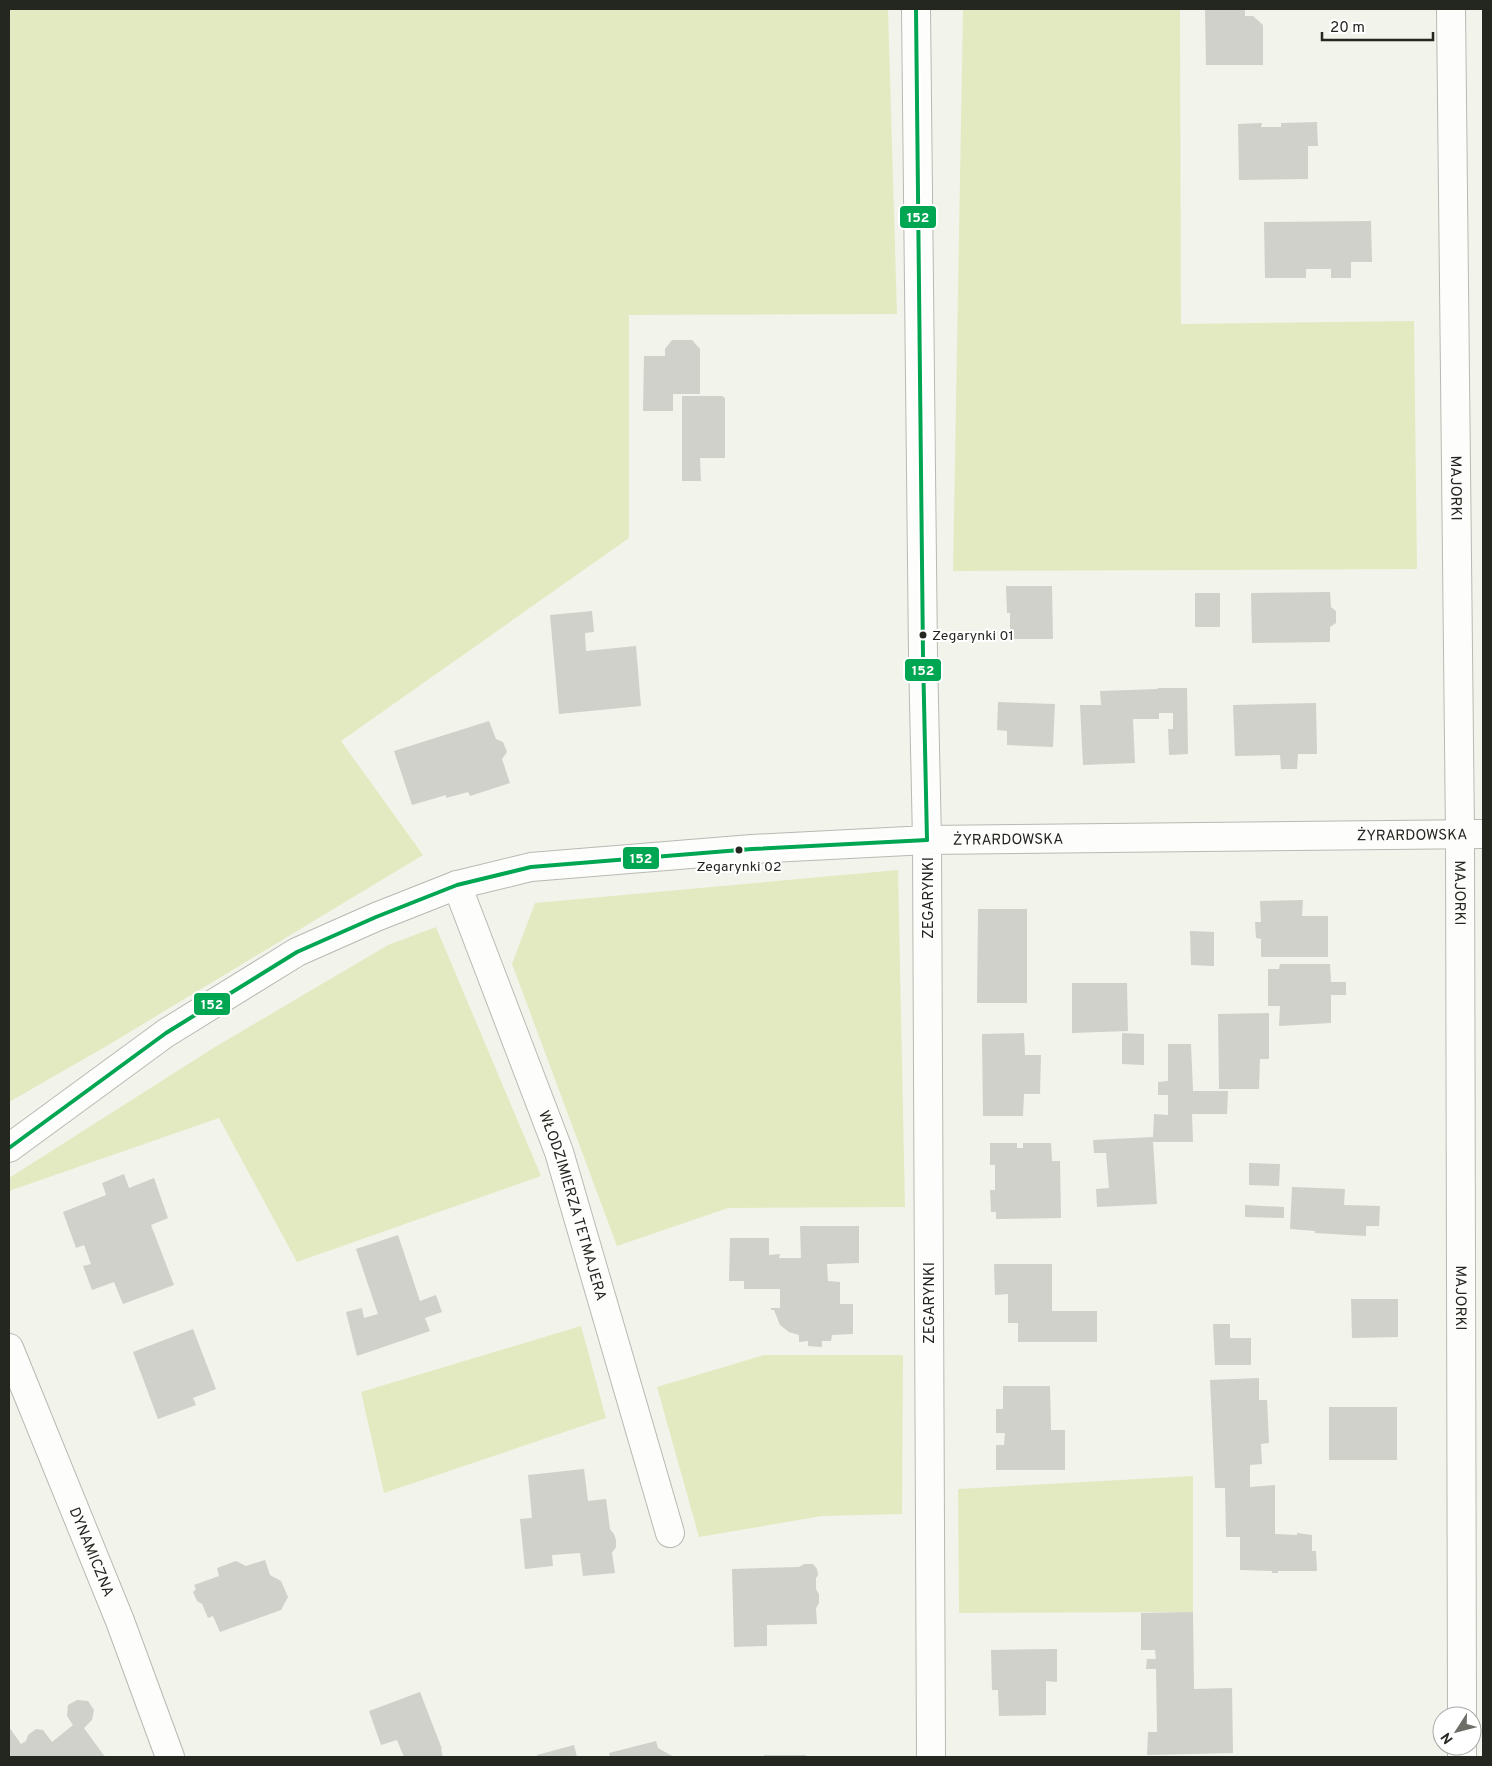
<svg xmlns="http://www.w3.org/2000/svg" width="1492" height="1766" font-family="Overpass,sans-serif">
	<style>
		.green { fill: #e3eac1 }
		.building { fill: #cfd1ca }
		.lines { fill: none; stroke-linecap: round; stroke-linejoin: round }
		.street-casing { stroke: #b8b9b2; stroke-width: 30 }
		.secondary-casing { stroke: #b8b9b2; stroke-width: 30 }
		.street { stroke: #fdfdfc; stroke-width: 28 }
		.secondary { stroke: #fdfdfc; stroke-width: 28 }
		.bus-1-casing { stroke: #fff; stroke-width: 8 }
		.bus-1 { stroke: #00a651; stroke-width: 4 }
		.bus-dot { fill: #242620; stroke: #fff; stroke-width: 2 }
		.labels { text-anchor: middle; stroke-width: 4; stroke-linejoin: round; paint-order: stroke }
		.bus-label { font-size: 14px; fill: #242620; stroke: #fff; text-anchor: start }
		.street-label { font-size: 15px; fill: #242620; stroke: #fff }
		.line-badge { stroke: #fff; stroke-width: 2 }
		.badge-label { font-size: 14px; text-anchor: middle; font-weight: bold; fill: #fff }
	</style>
	<rect width="100%" height="100%" fill="#f2f4eb"/>
	<g class="green">
		<path d="M 9,9 L 888,9 L 897,314 L 629,315 L 629,538 L 341,741 L 423,855 L 105,1047 L 9,1102 Z"/>
		<path d="M 963,9 L 1180,9 L 1181,324 L 1414,321 L 1417,569 L 953,571 Z"/>
		<path d="M 898,870 L 905,1207 L 728,1208 L 617,1246 L 512,964 L 535,903 Z"/>
		<path d="M 436,927 L 541,1176 L 297,1262 L 219,1118 L 9,1191 L 9,1178 L 215,1047 L 388,945 Z"/>
		<path d="M 581,1326 L 606,1418 L 384,1493 L 361,1392 Z"/>
		<path d="M 764,1355 L 903,1355 L 902,1514 L 822,1516 L 699,1537 L 657,1387 Z"/>
		<path d="M 1193,1476 L 1193,1612 L 959,1613 L 958,1489 Z"/>
	</g>
	<g class="building">
		<path d="M 1205,9 L 1245,9 L 1245,16 L 1253,16 L 1263,25 L 1263,65 L 1206,65 Z"/>
		<path d="M 1317,122 L 1318,146 L 1308,146 L 1308,179 L 1239,180 L 1238,124 L 1262,123 L 1261,127 L 1281,127 L 1281,123 Z"/>
		<path d="M 1371,221 L 1372,262 L 1351,262 L 1351,278 L 1331,278 L 1331,269 L 1306,269 L 1306,278 L 1265,278 L 1264,222 Z"/>
		<path d="M 672,340 L 692,340 L 700,349 L 700,394 L 673,394 L 673,411 L 643,411 L 644,356 L 665,356 L 665,349 Z"/>
		<path d="M 682,396 L 722,396 L 725,398 L 725,458 L 700,458 L 701,481 L 682,481 Z"/>
		<path d="M 1006,586 L 1052,586 L 1053,639 L 1010,639 L 1010,613 L 1007,613 Z"/>
		<path d="M 1330,592 L 1331,607 L 1336,611 L 1336,623 L 1330,627 L 1330,642 L 1252,643 L 1251,593 Z"/>
		<rect x="1195" y="593" width="25" height="34"/>
		<path d="M 592,611 L 594,632 L 585,633 L 586,651 L 636,646 L 641,706 L 559,714 L 550,615 Z"/>
		<path d="M 1158,688 L 1187,688 L 1188,754 L 1169,755 L 1168,729 L 1173,729 L 1173,713 L 1159,713 L 1159,719 L 1133,719 L 1135,763 L 1083,765 L 1080,705 L 1101,705 L 1100,691 L 1158,689 Z"/>
		<path d="M 998,702 L 1055,704 L 1053,747 L 1007,745 L 1007,731 L 997,730 Z"/>
		<path d="M 1316,703 L 1317,754 L 1298,754 L 1297,769 L 1281,769 L 1280,755 L 1235,756 L 1233,705 Z"/>
		<path d="M 489,721 L 496,739 L 503,742 L 507,752 L 502,759 L 510,783 L 470,796 L 468,792 L 446,798 L 446,795 L 412,805 L 394,751 Z"/>
		<path d="M 1303,900 L 1302,916 L 1328,916 L 1328,957 L 1261,957 L 1261,939 L 1256,938 L 1255,922 L 1261,922 L 1260,901 Z"/>
		<path d="M 978,909 L 1027,909 L 1027,1003 L 977,1003 Z"/>
		<path d="M 1190,931 L 1214,932 L 1214,966 L 1191,965 Z"/>
		<path d="M 1280,964 L 1330,964 L 1331,982 L 1346,982 L 1346,995 L 1331,995 L 1331,1023 L 1279,1026 L 1280,1006 L 1268,1006 L 1268,969 L 1279,969 Z"/>
		<path d="M 1072,983 L 1127,983 L 1128,1031 L 1072,1033 Z"/>
		<path d="M 1269,1013 L 1269,1059 L 1260,1059 L 1259,1089 L 1219,1089 L 1218,1014 Z"/>
		<path d="M 1024,1033 L 1025,1055 L 1041,1055 L 1040,1094 L 1024,1094 L 1023,1116 L 983,1116 L 982,1034 Z"/>
		<path d="M 1122,1033 L 1144,1034 L 1144,1065 L 1122,1064 Z"/>
		<path d="M 1168,1044 L 1191,1044 L 1193,1091 L 1228,1091 L 1227,1114 L 1192,1114 L 1193,1142 L 1153,1142 L 1157,1204 L 1097,1207 L 1096,1189 L 1109,1188 L 1106,1153 L 1094,1153 L 1093,1140 L 1153,1137 L 1154,1114 L 1168,1115 L 1168,1095 L 1158,1095 L 1158,1082 L 1168,1081 Z"/>
		<path d="M 990,1143 L 1017,1143 L 1017,1148 L 1023,1148 L 1023,1143 L 1051,1143 L 1052,1161 L 1060,1161 L 1061,1218 L 996,1219 L 996,1212 L 991,1212 L 990,1190 L 995,1190 L 995,1165 L 990,1165 Z"/>
		<path d="M 1249,1163 L 1280,1164 L 1279,1186 L 1249,1185 Z"/>
		<path d="M 124,1174 L 129,1188 L 154,1178 L 168,1218 L 151,1225 L 174,1285 L 123,1304 L 114,1282 L 92,1290 L 83,1266 L 91,1264 L 84,1245 L 76,1248 L 63,1212 L 106,1195 L 102,1183 Z"/>
		<path d="M 1292,1187 L 1345,1189 L 1344,1205 L 1380,1206 L 1379,1226 L 1366,1226 L 1366,1236 L 1315,1233 L 1315,1231 L 1290,1229 Z"/>
		<path d="M 1245,1205 L 1284,1207 L 1284,1218 L 1245,1217 Z"/>
		<path d="M 800,1226 L 859,1226 L 859,1263 L 827,1264 L 828,1281 L 840,1282 L 840,1304 L 853,1304 L 853,1334 L 832,1335 L 831,1341 L 822,1341 L 822,1347 L 808,1346 L 808,1341 L 799,1342 L 799,1335 L 789,1332 L 780,1325 L 774,1310 L 771,1310 L 771,1308 L 780,1308 L 780,1289 L 744,1289 L 744,1281 L 729,1281 L 730,1238 L 769,1238 L 769,1255 L 780,1254 L 779,1258 L 801,1258 Z"/>
		<path d="M 398,1235 L 420,1301 L 436,1295 L 442,1312 L 425,1318 L 430,1331 L 357,1356 L 346,1312 L 362,1308 L 364,1318 L 378,1314 L 356,1249 Z"/>
		<path d="M 994,1264 L 1052,1264 L 1052,1311 L 1097,1311 L 1097,1342 L 1018,1342 L 1018,1323 L 1008,1323 L 1008,1294 L 995,1295 Z"/>
		<path d="M 1351,1299 L 1398,1299 L 1398,1337 L 1352,1338 Z"/>
		<path d="M 1213,1324 L 1230,1324 L 1230,1338 L 1251,1338 L 1251,1365 L 1215,1365 Z"/>
		<path d="M 193,1329 L 216,1389 L 193,1398 L 196,1405 L 158,1419 L 133,1352 Z"/>
		<path d="M 1259,1378 L 1259,1400 L 1267,1400 L 1269,1443 L 1261,1444 L 1262,1464 L 1250,1465 L 1250,1487 L 1275,1485 L 1275,1534 L 1297,1535 L 1297,1533 L 1312,1535 L 1312,1551 L 1316,1551 L 1317,1571 L 1278,1571 L 1278,1573 L 1272,1573 L 1272,1571 L 1240,1570 L 1240,1537 L 1226,1537 L 1225,1488 L 1215,1488 L 1210,1380 Z"/>
		<path d="M 1003,1386 L 1050,1386 L 1051,1430 L 1065,1430 L 1065,1470 L 996,1470 L 996,1445 L 1004,1445 L 1005,1433 L 996,1433 L 996,1409 L 1003,1409 Z"/>
		<rect x="1329" y="1407" width="68" height="53"/>
		<path d="M 584,1469 L 588,1501 L 606,1499 L 610,1529 L 614,1534 L 616,1540 L 616,1547 L 612,1553 L 615,1573 L 583,1576 L 580,1553 L 552,1555 L 553,1566 L 525,1569 L 520,1519 L 532,1518 L 528,1475 Z"/>
		<path d="M 265,1560 L 270,1575 L 281,1581 L 288,1597 L 281,1610 L 220,1632 L 213,1616 L 208,1618 L 202,1604 L 197,1601 L 193,1592 L 196,1589 L 194,1585 L 219,1576 L 217,1568 L 236,1561 L 246,1566 Z"/>
		<path d="M 804,1564 L 813,1564 L 817,1569 L 818,1575 L 816,1578 L 816,1589 L 819,1594 L 819,1603 L 816,1608 L 817,1624 L 767,1625 L 767,1646 L 734,1647 L 732,1569 L 799,1567 Z"/>
		<path d="M 1193,1612 L 1194,1689 L 1232,1688 L 1233,1753 L 1147,1755 L 1148,1732 L 1157,1732 L 1156,1669 L 1146,1669 L 1147,1659 L 1156,1659 L 1155,1650 L 1141,1650 L 1141,1613 Z"/>
		<path d="M 1057,1649 L 1057,1682 L 1046,1681 L 1046,1715 L 999,1716 L 998,1690 L 992,1690 L 991,1650 Z"/>
		<path d="M 420,1692 L 442,1749 L 441,1749 L 443,1757 L 404,1757 L 397,1740 L 381,1745 L 369,1711 Z"/>
		<path d="M 77,1700 L 88,1701 L 94,1710 L 92,1720 L 84,1728 L 105,1757 L 9,1757 L 9,1727 L 21,1744 L 26,1741 L 28,1735 L 36,1729 L 43,1730 L 52,1742 L 73,1725 L 67,1716 L 68,1705 Z"/>
		<path d="M 656,1741 L 658,1748 L 674,1757 L 610,1757 L 609,1753 Z"/>
		<path d="M 574,1745 L 577,1757 L 537,1757 L 537,1755 Z"/>
		<rect x="764" y="1755" width="42" height="2"/>
	</g>
	<g class="lines">
		<g class="street-casing">
			<g id="street">
				<path id="s1" d="M 1451,9 L 1460,834 L 1462,1716"/>
				<path id="s2" d="M 457,885 L 559,1152 L 670,1533"/>
				<path id="s3" d="M 9,1348 L 120,1621 L 170,1757"/>
				<path d="M 1462,1746 L 1462,1757"/>
				<path id="s4" d="M 931,1757 L 927,840 L 1483,834"/>
			</g>
		</g>
		<g class="secondary-casing">
			<path id="secondary" d="M 9,1148 L 166,1033 L 297,952 L 376,917 L 457,885 L 531,867 L 752,849 L 927,840 L 923,655 L 916,9"/>
		</g>
		<use href="#street" class="street"/>
		<use href="#secondary" class="secondary"/>
		<g class="bus-1-casing">
			<g id="bus-1">
				<path d="M 916,9 L 923,655 L 927,840"/>
				<path d="M 9,1148 L 166,1033 L 297,952 L 376,917 L 457,885 L 531,867 L 752,849 L 927,840"/>
			</g>
		</g>
		<use href="#bus-1" class="bus-1"/>
	</g>
	<g class="bus-dot">
		<circle cx="923" cy="635" r="4.5"/>
		<circle cx="739" cy="850" r="4.5"/>
	</g>
	<g class="labels">
		<g class="bus-label">
			<text x="932" y="640">Zegarynki 01</text>
			<text x="739" y="871" text-anchor="middle">Zegarynki 02</text>
		</g>
		<g class="street-label">
			<text dy="5" stroke="none"><textPath href="#s1" startOffset="479">MAJORKI</textPath></text>
			<text dy="5" stroke="none"><textPath href="#s4" startOffset="1402">ŻYRARDOWSKA</textPath></text>
			<text dy="5" stroke="none"><textPath href="#s4" startOffset="998">ŻYRARDOWSKA</textPath></text>
			<text dy="5" stroke="none"><textPath href="#s1" startOffset="884">MAJORKI</textPath></text>
			<text transform="translate(928 898) rotate(-90)" y="5">ZEGARYNKI</text>
			<text dy="5" stroke="none"><textPath href="#s2" startOffset="341">WŁODZIMIERZA TETMAJERA</textPath></text>
			<text dy="5" stroke="none"><textPath href="#s1" startOffset="1289">MAJORKI</textPath></text>
			<text transform="translate(929 1303) rotate(-90)" y="5">ZEGARYNKI</text>
			<text dy="5" stroke="none"><textPath href="#s3" startOffset="220">DYNAMICZNA</textPath></text>
		</g>
	</g>
	<g class="line-badge">
		<rect x="899" y="205" width="38" height="24" rx="5" fill="#00a651"/>
		<rect x="904" y="658" width="38" height="24" rx="5" fill="#00a651"/>
		<rect x="622" y="846" width="38" height="24" rx="5" fill="#00a651"/>
		<rect x="193" y="992" width="38" height="24" rx="5" fill="#00a651"/>
	</g>
	<g class="badge-label">
		<text x="918" y="222">152</text>
		<text x="923" y="675">152</text>
		<text x="641" y="863">152</text>
		<text x="212" y="1009">152</text>
	</g>
	<rect width="1492" height="1766" fill="none" stroke="#242620" stroke-width="20"/>
	<g transform="translate(1457 1731) rotate(234)"><circle r="24" fill="#ffffff" stroke="#a7a8a6"/>
	<path d="M0-4L9 19L0 12L-9 19Z" fill="#6c6e67"/>
	<text y="-8" font-size="14" font-weight="bold" text-anchor="middle" fill="#242620">N</text>
	</g>
	<path d="M1322 32v8h111v-8" fill="none" stroke="#242620" stroke-width="2.5"/>
	<text x="1330" y="32" font-size="15" fill="#242620" stroke="#ffffff" stroke-width="4" paint-order="stroke">20 m</text>
</svg>
